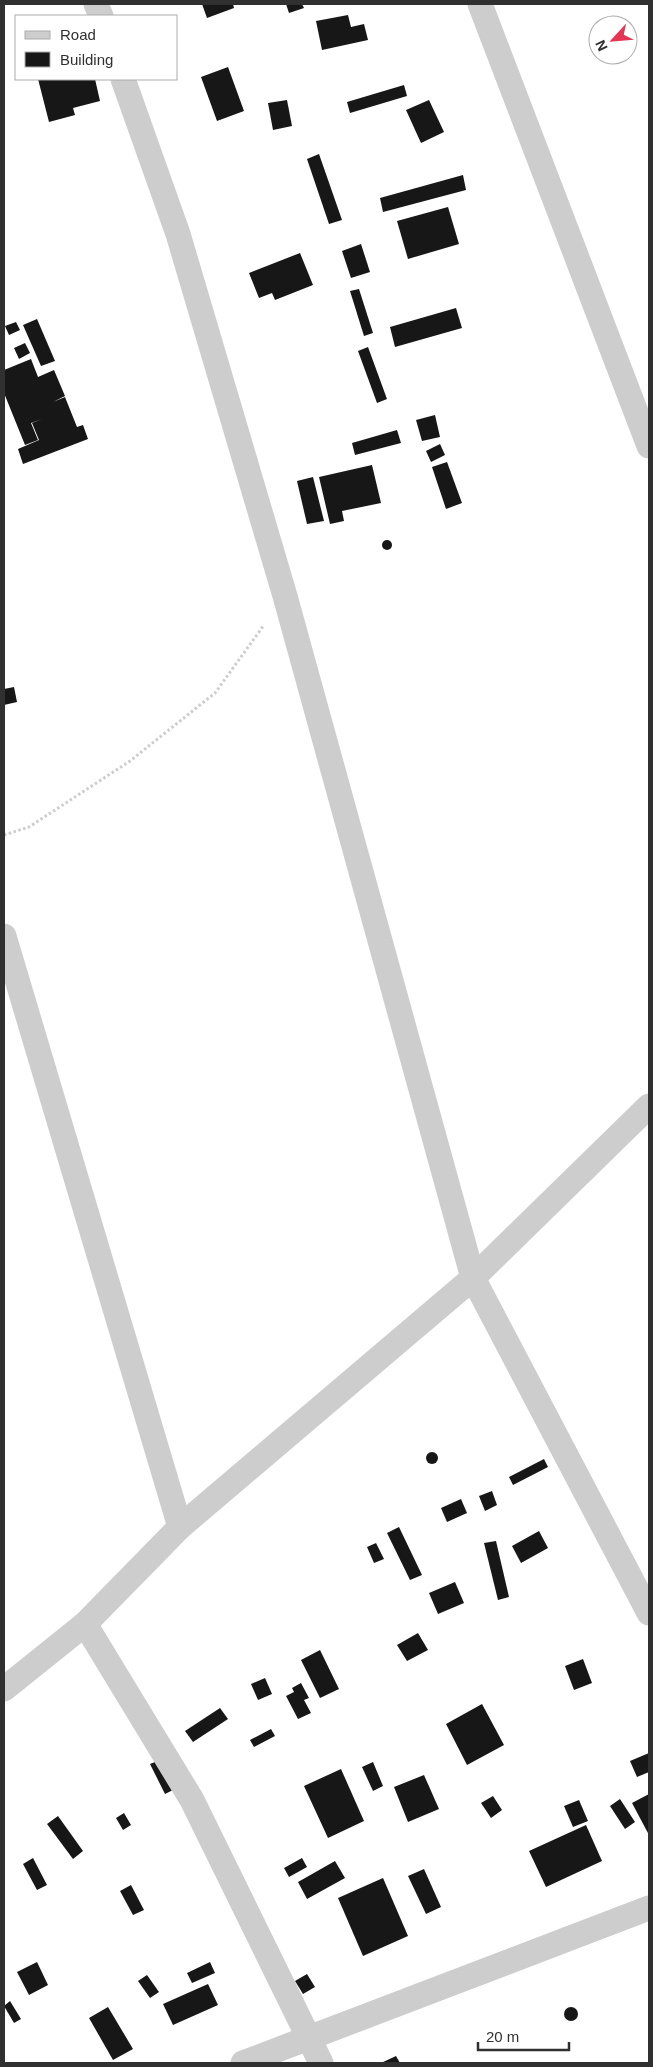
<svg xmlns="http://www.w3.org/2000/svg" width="653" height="2067" font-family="Helvetica,sans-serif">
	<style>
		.building { fill: #171717 }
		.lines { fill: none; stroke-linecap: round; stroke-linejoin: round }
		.path { stroke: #cdcdcd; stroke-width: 3; stroke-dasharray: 2.5 2.5; stroke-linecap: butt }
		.minor { stroke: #cdcdcd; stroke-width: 25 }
	</style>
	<rect width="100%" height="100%" fill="#fff"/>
	<g class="building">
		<path d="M 202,4 L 233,4 L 234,8 L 207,18 Z"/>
		<path d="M 286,4 L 302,4 L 304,8 L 289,13 Z"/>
		<path d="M 348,15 L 351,27 L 364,24 L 368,40 L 322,50 L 316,21 Z"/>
		<path d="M 228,67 L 244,111 L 217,121 L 201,77 Z"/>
		<path d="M 38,79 L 95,79 L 100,101 L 73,108 L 75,115 L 49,122 Z"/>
		<path d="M 404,85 L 407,96 L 350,113 L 347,102 Z"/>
		<path d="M 287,100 L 292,126 L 273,130 L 268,103 Z"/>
		<path d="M 429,100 L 444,132 L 421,143 L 406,110 Z"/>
		<path d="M 319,154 L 342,220 L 329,224 L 307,159 Z"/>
		<path d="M 463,175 L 466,190 L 383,212 L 380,198 Z"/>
		<path d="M 448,207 L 459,244 L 408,259 L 397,221 Z"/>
		<path d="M 361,244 L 370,272 L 351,278 L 342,251 Z"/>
		<path d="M 300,253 L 313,285 L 275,300 L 272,293 L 259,298 L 249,273 Z"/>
		<path d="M 359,289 L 373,333 L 364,336 L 350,291 Z"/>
		<path d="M 456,308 L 462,328 L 395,347 L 390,327 Z"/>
		<path d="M 37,319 L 55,361 L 41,366 L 23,325 Z"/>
		<path d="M 16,322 L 20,330 L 9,335 L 5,326 Z"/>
		<path d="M 25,343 L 30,353 L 19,359 L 14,348 Z"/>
		<path d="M 368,347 L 387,399 L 377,403 L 358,351 Z"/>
		<path d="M 31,359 L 38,377 L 54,370 L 65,396 L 53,402 L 65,397 L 77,427 L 83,425 L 88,439 L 23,464 L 18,449 L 39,440 L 32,423 L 42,419 L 31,423 L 38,440 L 25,445 L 4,393 L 4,370 Z"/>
		<path d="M 435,415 L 440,437 L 422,441 L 416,420 Z"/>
		<path d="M 397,430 L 401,443 L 355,455 L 352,443 Z"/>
		<path d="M 440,444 L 445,455 L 431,462 L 426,451 Z"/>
		<path d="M 447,462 L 462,503 L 446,509 L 432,467 Z"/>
		<path d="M 372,465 L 381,503 L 342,511 L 344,521 L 330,524 L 319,477 Z"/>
		<path d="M 313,477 L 324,521 L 307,524 L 297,481 Z"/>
		<circle cx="387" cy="545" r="5"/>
		<path d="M 14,687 L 17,702 L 4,705 L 4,689 Z"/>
		<circle cx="432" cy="1458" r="6"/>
		<path d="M 544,1459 L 548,1467 L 513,1485 L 509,1477 Z"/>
		<path d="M 492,1491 L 497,1505 L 485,1511 L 479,1496 Z"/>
		<path d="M 461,1499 L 467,1513 L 447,1522 L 441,1508 Z"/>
		<path d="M 399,1527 L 422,1575 L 410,1580 L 387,1533 Z"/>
		<path d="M 539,1531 L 548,1548 L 521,1563 L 512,1546 Z"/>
		<path d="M 496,1541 L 509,1597 L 498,1600 L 484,1543 Z"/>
		<path d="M 376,1543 L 384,1559 L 374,1563 L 367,1547 Z"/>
		<path d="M 455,1582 L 464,1603 L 438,1614 L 429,1593 Z"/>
		<path d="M 418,1633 L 428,1650 L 407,1661 L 397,1645 Z"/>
		<path d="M 320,1650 L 339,1689 L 320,1698 L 301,1660 Z"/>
		<path d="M 583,1659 L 592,1683 L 574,1690 L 565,1666 Z"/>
		<path d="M 265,1678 L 272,1694 L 258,1700 L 251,1684 Z"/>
		<path d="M 301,1683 L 309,1698 L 304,1700 L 311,1713 L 298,1719 L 286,1696 L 294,1692 L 292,1688 Z"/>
		<path d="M 482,1704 L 504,1745 L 467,1765 L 446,1724 Z"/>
		<path d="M 220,1708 L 228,1719 L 193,1742 L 185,1731 Z"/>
		<path d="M 271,1729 L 275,1736 L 254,1747 L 250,1740 Z"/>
		<path d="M 649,1753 L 649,1772 L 637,1777 L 630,1761 Z"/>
		<path d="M 160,1760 L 175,1789 L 165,1794 L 150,1764 Z"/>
		<path d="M 373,1762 L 383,1786 L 373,1791 L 362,1767 Z"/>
		<path d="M 341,1769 L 364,1821 L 328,1838 L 304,1786 Z"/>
		<path d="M 424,1775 L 439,1809 L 408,1822 L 394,1787 Z"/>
		<path d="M 649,1794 L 649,1835 L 632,1803 Z"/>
		<path d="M 493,1796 L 502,1810 L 491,1818 L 481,1803 Z"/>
		<path d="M 620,1799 L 635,1822 L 625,1829 L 610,1806 Z"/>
		<path d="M 579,1800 L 588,1821 L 573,1827 L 564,1806 Z"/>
		<path d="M 124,1813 L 131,1825 L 123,1830 L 116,1818 Z"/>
		<path d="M 58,1816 L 83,1851 L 73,1859 L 47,1824 Z"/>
		<path d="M 586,1825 L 602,1861 L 546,1887 L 529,1851 Z"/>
		<path d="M 33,1858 L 47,1885 L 37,1890 L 23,1864 Z"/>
		<path d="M 302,1858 L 307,1867 L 289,1877 L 284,1868 Z"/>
		<path d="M 335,1861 L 345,1878 L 307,1899 L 298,1882 Z"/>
		<path d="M 424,1869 L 441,1907 L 426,1914 L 408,1876 Z"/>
		<path d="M 383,1878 L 408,1936 L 363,1956 L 338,1898 Z"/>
		<path d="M 131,1885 L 144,1910 L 133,1915 L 120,1891 Z"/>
		<path d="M 37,1962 L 48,1985 L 29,1995 L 17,1972 Z"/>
		<path d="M 210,1962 L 215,1973 L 192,1983 L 187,1973 Z"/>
		<path d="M 307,1974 L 315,1987 L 303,1994 L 295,1981 Z"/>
		<path d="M 147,1975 L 159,1992 L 150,1998 L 138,1981 Z"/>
		<path d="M 208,1984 L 218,2005 L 173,2025 L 163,2004 Z"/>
		<path d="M 10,2001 L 21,2019 L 14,2023 L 4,2006 Z"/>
		<circle cx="571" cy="2014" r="7"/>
		<path d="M 108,2007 L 133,2049 L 113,2060 L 89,2018 Z"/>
		<path d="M 396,2056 L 400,2063 L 381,2063 Z"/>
	</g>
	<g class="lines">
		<path class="path" d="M 4,835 L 29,827 L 130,761 L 215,693 L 264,625"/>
		<g class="minor">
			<path d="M 96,4 L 101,16"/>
			<path d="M 480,4 L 649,446"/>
			<path d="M 123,79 L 178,234 L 285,596 L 473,1278 L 649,1613"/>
			<path d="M 4,936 L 180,1527"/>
			<path d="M 85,1624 L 192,1800 L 321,2063"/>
			<path d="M 4,1689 L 85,1624 L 180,1527 L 473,1278 L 649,1106"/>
			<path d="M 243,2063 L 649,1908"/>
		</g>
	</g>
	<rect width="653" height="2067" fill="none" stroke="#303030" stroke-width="10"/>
	<rect x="15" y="15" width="162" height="65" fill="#ffffff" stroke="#acacac"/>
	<rect x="25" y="31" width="25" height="8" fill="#cdcdcd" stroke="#acacac"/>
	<text x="60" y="40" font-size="15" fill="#303030">Road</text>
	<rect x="25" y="52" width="25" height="15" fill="#171717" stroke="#acacac"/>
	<text x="60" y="65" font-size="15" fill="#303030">Building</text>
	<g transform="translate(613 40) rotate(244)"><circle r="24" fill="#ffffff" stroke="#acacac"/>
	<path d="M0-4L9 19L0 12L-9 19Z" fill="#e43552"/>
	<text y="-8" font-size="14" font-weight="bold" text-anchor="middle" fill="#303030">N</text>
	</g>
	<path d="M478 2042v8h91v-8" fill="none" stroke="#303030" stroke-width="2.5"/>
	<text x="486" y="2042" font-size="15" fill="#303030" stroke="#ffffff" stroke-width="4" paint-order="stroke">20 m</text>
</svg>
